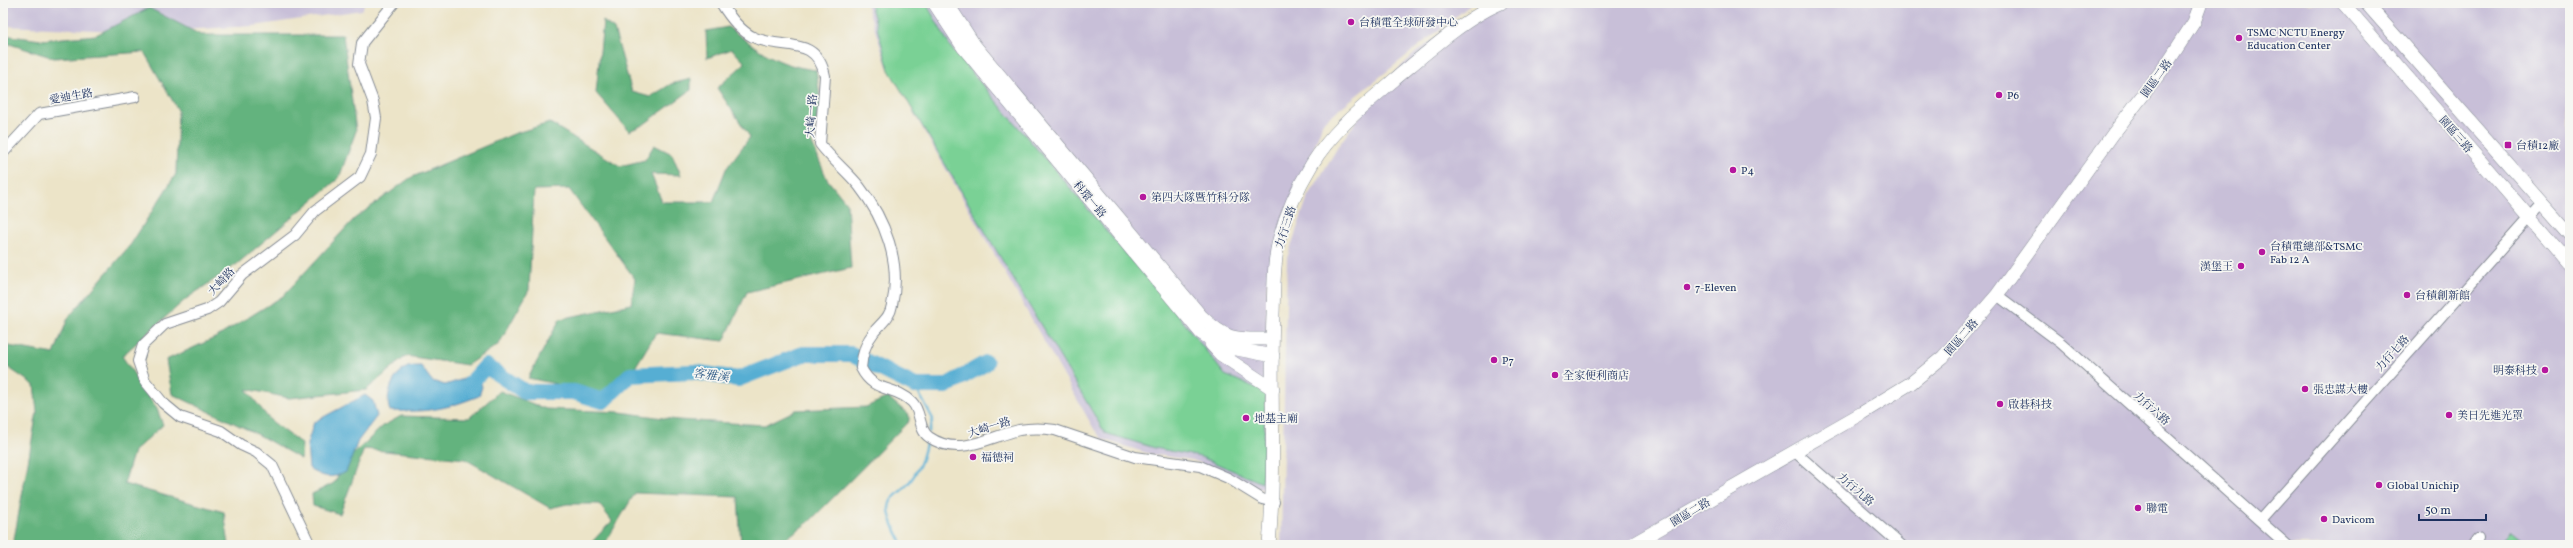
<svg xmlns="http://www.w3.org/2000/svg" width="2573" height="548" font-family="Vollkorn,'Noto Serif TC',serif">
	<style>
		.industrial { fill: #c8bfd8 }
		.green { fill: #7ad195; stroke: #4a807a }
		.forest { fill: #63b37e; stroke: #3f716e }
		.water { fill: #56aed3; stroke: #386e98 }
		.lines { fill: none; stroke-linecap: round; stroke-linejoin: round }
		.stream { stroke: #56aed3; stroke-width: 2.5 }
		.river { stroke: #56aed3; stroke-width: 16 }
		.minor-casing { stroke: #848a93; stroke-width: 12 }
		.tertiary-casing { stroke: #848a93; stroke-width: 14 }
		.minor { stroke: #fff; stroke-width: 10 }
		.tertiary { stroke: #fff; stroke-width: 13 }
		.poi-dot { fill: #b5179e; stroke: #f6f6f2; stroke-width: 1.5 }
		.labels { text-anchor: middle; stroke-width: 3.5; stroke-linejoin: round; paint-order: stroke }
		.poi-label { font-size: 11px; fill: #1b2f5e; stroke: #f6f6f2; text-anchor: start }
		.street-label { font-size: 11px; fill: #1b2f5e; stroke: #f6f6f2 }
		.water-label { font-size: 12px; font-style: italic; fill: #305b87; stroke: #f6f6f2 }
	</style>
	<rect width="100%" height="100%" fill="#f6f6f2"/>
	<filter id="ink" filterUnits="userSpaceOnUse"><feTurbulence type="fractalNoise" baseFrequency=".025" numOctaves="2"/><feDisplacementMap in="SourceGraphic" scale="8" xChannelSelector="R" yChannelSelector="G"/><feConvolveMatrix kernelMatrix="1 2 1 2 8 2 1 2 1" color-interpolation-filters="sRGB"/></filter>
	<filter id="wash" filterUnits="userSpaceOnUse"><feTurbulence type="fractalNoise" baseFrequency=".012" numOctaves="4" result="noise"/><feDisplacementMap in="SourceGraphic" scale="16" xChannelSelector="R" yChannelSelector="G"/><feGaussianBlur stdDeviation="0.9" result="paint"/><feColorMatrix in="noise" values="0 0 0 0 0 0 0 0 0 0 0 0 0 0 0 0 0 1.4 0 .05"/><feComposite in="paint" operator="in"/></filter>
	<g filter="url(#wash)">
		<rect width="100%" height="100%" fill="#ece4c8"/>
		<g class="industrial">
			<path d="M 3,3 L 365,3 L 362,10 L 254,26 L 142,32 L 3,26 Z"/>
			<path d="M 866,3 L 1473,3 L 1323,122 L 1267,283 L 1266,491 L 1193,460 L 1150,454 L 1102,439 L 1094,429 L 887,66 Z"/>
			<path d="M 1484,3 L 2570,3 L 2570,545 L 1281,545 L 1287,258 L 1307,199 L 1339,145 L 1383,84 L 1415,53 Z"/>
		</g>
		<g class="green">
			<path d="M 870,3 L 926,3 L 951,48 L 1178,315 L 1225,375 L 1266,392 L 1262,483 L 1201,457 L 1155,448 L 1105,433 L 889,70 Z"/>
			<path d="M 2511,531 L 2528,545 L 2498,545 Z"/>
		</g>
		<g class="forest">
			<path d="M 149,8 L 201,35 L 343,35 L 356,131 L 339,178 L 237,264 L 186,299 L 122,356 L 157,409 L 163,425 L 134,451 L 124,484 L 224,512 L 229,545 L 13,545 L 37,412 L 34,385 L 3,364 L 3,345 L 54,354 L 68,318 L 131,244 L 176,174 L 178,110 L 144,52 L 54,58 L 3,42 L 3,35 L 41,40 L 96,35 Z"/>
			<path d="M 603,21 L 614,29 L 632,92 L 650,97 L 671,84 L 691,79 L 691,90 L 643,125 L 629,131 L 596,93 Z"/>
			<path d="M 728,27 C 761,51 775,65 816,70 L 821,104 L 811,141 L 827,179 L 847,204 L 851,268 L 747,292 L 724,341 L 656,333 L 617,397 L 528,378 L 560,319 L 631,304 L 635,279 L 569,189 L 534,190 L 529,290 L 499,344 L 467,365 L 406,356 L 366,390 L 289,398 L 246,389 L 270,420 L 302,444 L 301,459 L 257,434 L 172,394 L 166,360 L 217,337 L 283,296 L 354,219 L 410,178 L 516,133 L 550,123 L 620,166 L 645,160 L 654,145 L 672,154 L 681,175 L 651,174 L 662,202 L 713,202 L 726,169 L 750,137 L 717,88 L 745,63 L 732,49 L 707,58 L 706,31 Z"/>
			<path d="M 500,391 L 546,409 L 620,412 L 678,420 L 765,425 L 796,410 L 866,407 L 888,397 L 909,415 L 909,421 L 810,521 L 777,545 L 741,545 L 738,497 L 635,493 L 604,545 L 589,545 L 612,521 L 599,504 L 567,504 L 550,508 L 465,459 L 364,449 L 340,514 L 313,506 L 312,494 L 334,483 L 348,459 L 383,426 L 401,416 L 469,418 Z"/>
		</g>
		<g class="water">
			<path d="M 421,366 L 432,381 L 445,385 L 479,374 L 482,387 L 479,396 C 443,410 429,412 390,411 C 384,397 393,373 408,367 C 412,366 417,366 421,366 Z"/>
			<path d="M 365,395 L 373,401 L 377,416 L 358,441 L 346,472 C 331,479 323,478 309,468 L 307,444 L 314,422 Z"/>
		</g>
		<g class="lines">
			<g class="stream">
				<path d="M 915,386 L 933,419 L 929,432"/>
				<path d="M 903,545 C 871,486 901,508 919,466 C 923,458 925,448 927,439"/>
			</g>
			<path class="river" d="M 470,384 L 486,366 L 525,392 L 574,392 L 603,401 L 630,375 L 693,372 L 738,379 L 803,354 L 851,354 L 915,386 L 946,386 L 986,363"/>
		</g>
	</g>
	<g filter="url(#ink)">
		<g class="lines">
			<g class="minor-casing">
				<g id="minor">
					<path d="M 721,3 C 729,16 739,30 753,37 C 782,51 816,34 825,76 L 820,144 C 832,160 847,171 859,186 C 885,219 902,263 892,305 C 890,318 881,323 874,332 C 865,343 862,355 861,368 C 874,394 895,385 912,402 C 922,412 918,430 929,437 C 959,458 988,437 1019,430 C 1031,428 1043,428 1055,430 L 1135,457 L 1200,466 L 1228,478 L 1262,499 L 1274,502"/>
					<path d="M 3,153 L 39,114 L 135,97"/>
					<path d="M 1997,295 L 2061,343 L 2287,545"/>
					<path d="M 1794,451 L 1901,545"/>
					<path d="M 2260,520 L 2543,202"/>
					<path d="M 310,545 L 272,465 L 256,452 L 241,445 L 221,431 L 180,417 L 163,403 L 145,381 L 138,361 L 143,345 L 165,324 L 207,310 L 219,302 L 242,275 L 295,235 L 315,211 L 360,177 L 371,154 L 376,118 L 373,101 L 359,64 L 362,43 L 394,3"/>
					<path d="M 2474,545 L 2478,539"/>
				</g>
			</g>
			<g class="tertiary-casing">
				<g id="tertiary">
					<path d="M 934,3 L 963,47 L 1201,333 L 1221,346 L 1273,356"/>
					<path d="M 947,3 L 975,46 L 1201,316 C 1228,342 1237,339 1272,339"/>
					<path d="M 2343,3 L 2570,264"/>
					<path d="M 2366,3 L 2570,234"/>
					<path d="M 1211,344 L 1220,354 L 1273,389"/>
					<path d="M 1269,545 C 1276,468 1270,391 1273,314 C 1274,290 1273,264 1279,240 C 1286,214 1298,187 1312,164 C 1333,130 1365,105 1395,79 C 1424,55 1466,17 1501,3"/>
					<path d="M 1631,545 L 1862,413 L 1911,383 L 1943,357 L 1997,295 L 2113,134 L 2166,65 L 2194,22 L 2201,3"/>
				</g>
			</g>
			<use href="#minor" class="minor"/>
			<use href="#tertiary" class="tertiary"/>
		</g>
	</g>
	<g class="poi-dot">
		<circle cx="1351" cy="22" r="4"/>
		<circle cx="2239" cy="38" r="4"/>
		<circle cx="1999" cy="95" r="4"/>
		<rect x="2504" y="141" width="8" height="8" rx="2"/>
		<circle cx="1733" cy="170" r="4"/>
		<circle cx="1143" cy="197" r="4"/>
		<circle cx="2262" cy="252" r="4"/>
		<circle cx="2241" cy="266" r="4"/>
		<circle cx="1687" cy="287" r="4"/>
		<circle cx="2407" cy="295" r="4"/>
		<circle cx="1494" cy="360" r="4"/>
		<circle cx="2545" cy="370" r="4"/>
		<circle cx="1555" cy="375" r="4"/>
		<circle cx="2305" cy="389" r="4"/>
		<circle cx="2000" cy="404" r="4"/>
		<circle cx="2449" cy="415" r="4"/>
		<circle cx="1246" cy="418" r="4"/>
		<circle cx="973" cy="457" r="4"/>
		<circle cx="2379" cy="485" r="4"/>
		<circle cx="2138" cy="508" r="4"/>
		<circle cx="2324" cy="519" r="4"/>
	</g>
	<g class="labels">
		<g class="poi-label">
			<text x="1359" y="26">台積電全球研發中心</text>
			<text x="2247" y="36">TSMC NCTU Energy<tspan x="2247" dy="13">Education Center</tspan></text>
			<text x="2007" y="99">P6</text>
			<text x="2516" y="149">台積12廠</text>
			<text x="1741" y="174">P4</text>
			<text x="1151" y="201">第四大隊暨竹科分隊</text>
			<text x="2270" y="250">台積電總部&amp;TSMC<tspan x="2270" dy="13">Fab 12 A</tspan></text>
			<text x="2233" y="270" text-anchor="end">漢堡王</text>
			<text x="1695" y="291">7-Eleven</text>
			<text x="2415" y="299">台積創新館</text>
			<text x="1502" y="364">P7</text>
			<text x="2537" y="374" text-anchor="end">明泰科技</text>
			<text x="1563" y="379">全家便利商店</text>
			<text x="2313" y="393">張忠謀大樓</text>
			<text x="2008" y="408">啟碁科技</text>
			<text x="2457" y="419">美日先進光罩</text>
			<text x="1254" y="422">地基主廟</text>
			<text x="981" y="461">福德祠</text>
			<text x="2387" y="489">Global Unichip</text>
			<text x="2146" y="512">聯電</text>
			<text x="2332" y="523">Davicom</text>
		</g>
		<g class="street-label">
			<text transform="translate(2156 78) rotate(-54)" y="4">園區二路</text>
			<text transform="translate(71 96) rotate(-10)" y="4">愛迪生路</text>
			<text transform="translate(811 116) rotate(-86)" y="4">大崎一路</text>
			<text transform="translate(2456 134) rotate(49)" y="4">園區三路</text>
			<text transform="translate(1090 199) rotate(50)" y="4">科環一路</text>
			<text transform="translate(1285 227) rotate(-72)" y="4">力行三路</text>
			<text transform="translate(221 281) rotate(-47)" y="4">大崎路</text>
			<text transform="translate(1961 337) rotate(-49)" y="4">園區二路</text>
			<text transform="translate(2392 353) rotate(-48)" y="4">力行七路</text>
			<text transform="translate(2152 408) rotate(42)" y="4">力行六路</text>
			<text transform="translate(989 427) rotate(-17)" y="4">大崎一路</text>
			<text transform="translate(1856 489) rotate(41)" y="4">力行九路</text>
			<text transform="translate(1690 512) rotate(-31)" y="4">園區二路</text>
		</g>
		<g class="water-label">
			<text transform="translate(711 375) rotate(8)" y="4">客雅溪</text>
		</g>
	</g>
	<rect width="2573" height="548" fill="none" stroke="#f6f6f2" stroke-width="16"/>
	<path d="M2419 514v6h67v-6" fill="none" stroke="#1b2f5e" stroke-width="2"/>
	<text x="2425" y="514" font-size="12" fill="#1b2f5e" stroke="#f6f6f2" stroke-width="3" paint-order="stroke">50 m</text>
</svg>
